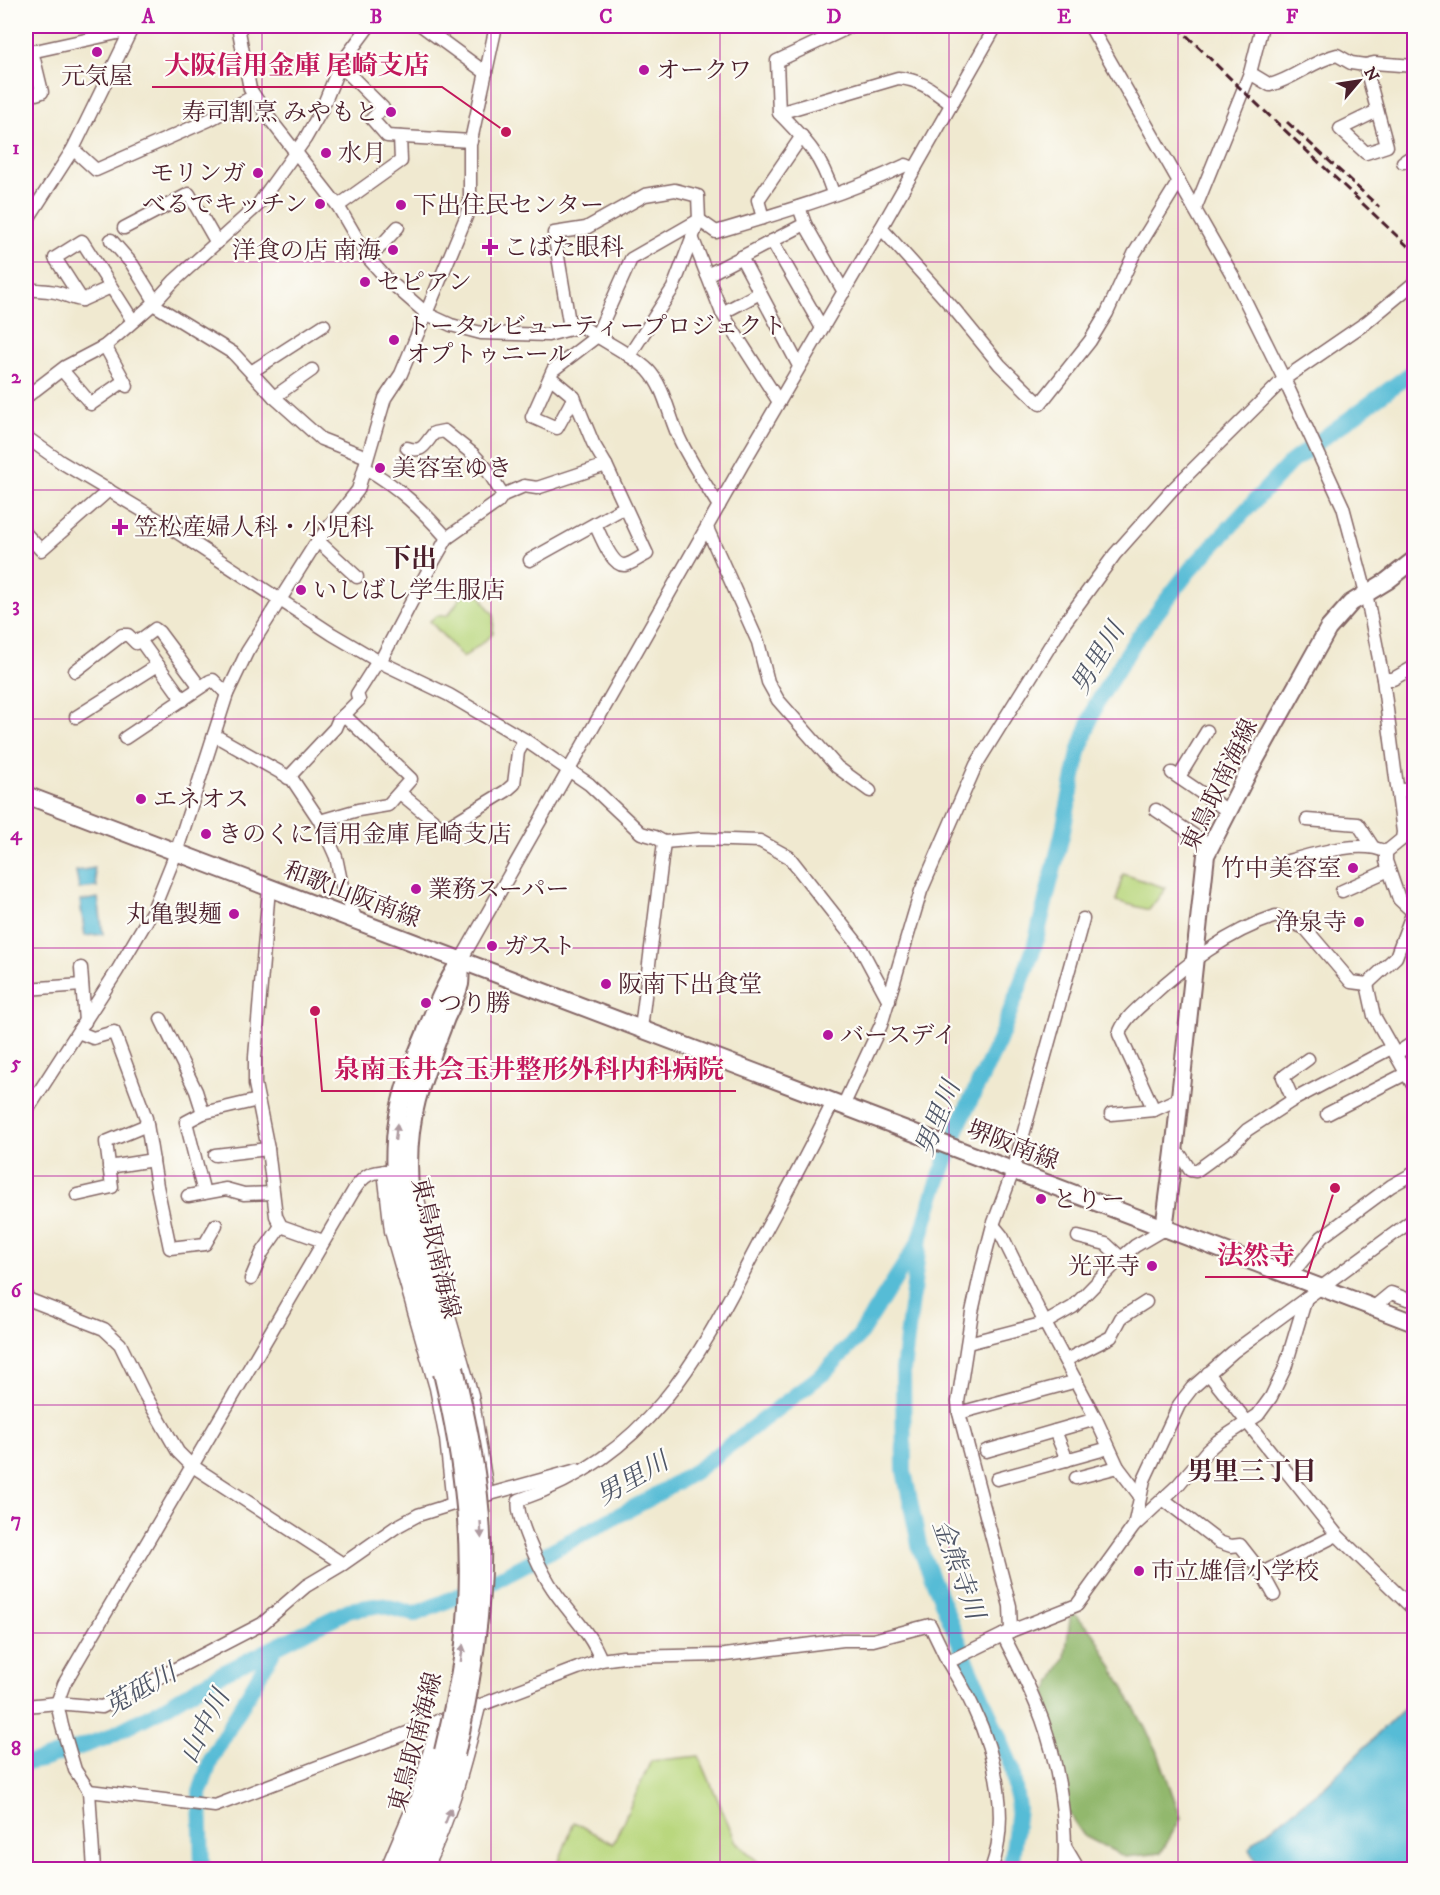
<svg xmlns="http://www.w3.org/2000/svg" width="1440" height="1895" font-family="'IM FELL DW Pica','Noto Serif JP',serif">
	<style>
		.green { fill: #b9d77e; stroke: #827b54; stroke-width: 1.5 }
		.forest { fill: #92b86d; stroke: #6e6c4c; stroke-width: 1.5 }
		.water { fill: #57bcd6; stroke: #506e80; stroke-width: 1.5 }
		.lines { fill: none; stroke-linecap: round; stroke-linejoin: round }
		.river { stroke: #57bcd6; stroke-width: 16 }
		.minor-casing { stroke: #846665; stroke-width: 15 }
		.major-casing { stroke: #846665; stroke-width: 20 }
		.minor { stroke: #fff; stroke-width: 12 }
		.major { stroke: #fff; stroke-width: 16 }
		.rail { stroke: #4a1f2b; stroke-width: 3; stroke-dasharray: 9 4.5; stroke-linecap: butt }
		.major-bridge-casing { stroke: #846665; stroke-width: 20; stroke-linecap: butt }
		.major-bridge { stroke: #fff; stroke-width: 16 }
		.oneway { fill: #ae9aa0 }
		.grid { fill: none; stroke: #b5179e; stroke-width: 1.5; stroke-opacity: 0.55 }
		.poi-dot { fill: #b5179e; stroke: #fdfcf7; stroke-width: 2 }
		.labels { text-anchor: middle; stroke-width: 4.5; stroke-linejoin: round; paint-order: stroke }
		.poi-label { font-size: 24px; fill: #4a1f2b; stroke: #fdfcf7; text-anchor: start }
		.street-label { font-size: 24px; fill: #4a1f2b; stroke: #fdfcf7 }
		.neighbourhood-label { font-size: 26px; font-weight: bold; fill: #4a1f2b; stroke: #fdfcf7 }
		.water-label { font-size: 26px; font-style: italic; fill: #4f5667; stroke: #fdfcf7 }
		.leader { fill: none; stroke: #c2185b; stroke-width: 2 }
		.callout-dot { fill: #c2185b; stroke: #fdfcf7; stroke-width: 2 }
		.callout-label { font-size: 26px; text-anchor: middle; font-weight: bold; fill: #c2185b; stroke: #fdfcf7; stroke-width: 4.5; stroke-linejoin: round; paint-order: stroke }
		.neatline { fill: none; stroke: #b5179e; stroke-width: 2 }
		.grid-label { font-size: 20px; text-anchor: middle; font-weight: bold; fill: #b5179e }
	</style>
	<rect width="100%" height="100%" fill="#fdfcf7"/>
	<filter id="ink" filterUnits="userSpaceOnUse"><feTurbulence type="fractalNoise" baseFrequency=".0167" numOctaves="2"/><feDisplacementMap in="SourceGraphic" scale="12" xChannelSelector="R" yChannelSelector="G"/><feConvolveMatrix kernelMatrix="1 2 1 2 8 2 1 2 1" color-interpolation-filters="sRGB"/></filter>
	<filter id="wash" filterUnits="userSpaceOnUse"><feTurbulence type="fractalNoise" baseFrequency=".008" numOctaves="4" result="noise"/><feDisplacementMap in="SourceGraphic" scale="24" xChannelSelector="R" yChannelSelector="G"/><feGaussianBlur stdDeviation="1.35" result="paint"/><feColorMatrix in="noise" values="0 0 0 0 0 0 0 0 0 0 0 0 0 0 0 0 0 1.4 0 .05"/><feComposite in="paint" operator="in"/></filter>
	<g filter="url(#wash)">
		<rect width="100%" height="100%" fill="#f0e9d0"/>
		<g class="green">
			<path d="M 470,584 C 485,595 481,603 494,614 L 493,634 L 463,658 L 430,621 L 436,616 L 448,615 C 457,605 461,594 470,584 Z"/>
			<path d="M 1123,874 L 1166,888 L 1149,910 L 1116,901 Z"/>
			<path d="M 699,1756 L 736,1842 L 766,1869 L 556,1869 L 574,1822 L 613,1844 L 651,1761 Z"/>
		</g>
		<path class="forest" d="M 1071,1611 L 1094,1633 L 1157,1750 L 1181,1818 L 1161,1853 L 1125,1857 L 1084,1836 L 1067,1811 L 1046,1693 L 1065,1657 Z"/>
		<g class="water">
			<path d="M 94,868 L 97,887 L 79,889 L 76,871 Z"/>
			<path d="M 98,898 L 103,934 L 85,936 L 80,901 Z"/>
			<path d="M 1414,1699 L 1414,1869 L 1260,1869 L 1250,1848 L 1253,1842 L 1325,1786 Z"/>
		</g>
		<g class="lines">
			<g class="river">
				<path d="M 919,1245 L 903,1370 L 904,1471 L 920,1549 L 1012,1768 L 1018,1808 L 1012,1859 L 1008,1870"/>
				<path d="M 26,1763 L 42,1760 L 106,1738 L 160,1710 L 217,1676 L 349,1610 L 381,1605 L 415,1614 L 490,1583 L 651,1498 L 697,1470 L 824,1373 L 859,1336 L 920,1240 L 932,1199 L 960,1122 L 999,1041 L 1034,948 L 1062,835 L 1079,752 L 1096,704 L 1135,641 L 1189,571 L 1291,462 L 1414,371"/>
				<path d="M 202,1870 L 200,1792 L 212,1757 L 275,1648"/>
			</g>
		</g>
	</g>
	<g filter="url(#ink)">
		<g class="lines">
			<g class="minor-casing">
				<g id="minor">
					<path d="M 238,26 L 250,89 L 269,118 L 338,206 L 369,259 L 387,279 L 427,314 L 451,325 L 481,333 L 548,335 L 582,326 C 603,342 629,352 648,370 C 666,389 669,419 681,442 C 692,464 706,485 719,506"/>
					<path d="M 422,26 L 486,73"/>
					<path d="M 1090,26 L 1234,278 L 1284,379 L 1343,507 L 1366,593 L 1383,679 L 1403,832 L 1402,839 L 1386,852 L 1386,861 L 1399,899 L 1413,912"/>
					<path d="M 26,53 L 131,30"/>
					<path d="M 340,65 L 383,108 L 372,119 L 387,136 L 471,141"/>
					<path d="M 1365,65 L 1387,146 L 1366,153 L 1340,129 L 1377,111"/>
					<path d="M 1250,73 L 1270,85 C 1294,79 1312,61 1337,55 L 1351,63 L 1365,65 L 1374,63 L 1414,66"/>
					<path d="M 26,97 L 42,92 L 32,51"/>
					<path d="M 779,113 L 898,78 C 920,79 934,91 951,104"/>
					<path d="M 73,149 L 96,170 L 209,120 L 254,96"/>
					<path d="M 1403,162 L 1414,155"/>
					<path d="M 833,193 C 820,154 807,142 779,113 L 777,61 L 852,26"/>
					<path d="M 338,206 L 401,161 L 400,137"/>
					<path d="M 799,207 L 805,224 L 844,292"/>
					<path d="M 1195,209 L 1250,73 L 1262,26"/>
					<path d="M 763,218 L 758,200 L 802,136"/>
					<path d="M 26,222 L 73,149 L 133,26"/>
					<path d="M 124,228 L 189,194 L 217,243"/>
					<path d="M 881,228 L 955,310 L 1000,365 L 1040,404 L 1090,341 L 1107,313 L 1134,254 L 1179,181"/>
					<path d="M 692,237 L 722,313 L 779,402"/>
					<path d="M 111,240 L 132,264 L 155,301"/>
					<path d="M 772,241 L 822,328"/>
					<path d="M 741,257 L 799,366"/>
					<path d="M 369,259 L 398,227"/>
					<path d="M 707,275 L 805,224"/>
					<path d="M 111,287 L 82,300 L 55,258 L 82,241 L 133,321"/>
					<path d="M 26,288 C 35,291 45,290 55,292 C 65,294 72,299 82,300"/>
					<path d="M 153,304 L 233,353 L 274,397 L 321,439 L 367,457"/>
					<path d="M 722,313 L 760,293"/>
					<path d="M 570,328 L 554,233 L 586,228 L 645,195 L 675,190 L 698,196 L 699,220 L 673,288 L 629,356"/>
					<path d="M 105,346 L 127,386"/>
					<path d="M 62,370 L 91,404 L 124,381"/>
					<path d="M 251,372 L 324,325"/>
					<path d="M 550,377 L 574,397 L 557,428 L 532,417 L 553,370 L 596,337 L 631,259 L 699,220 L 716,232 C 780,213 846,194 906,165 L 915,169"/>
					<path d="M 26,397 L 65,367 L 105,346 L 153,304 L 174,281 L 257,206 L 305,139 L 321,111 L 340,65 L 369,26"/>
					<path d="M 274,397 L 312,370"/>
					<path d="M 574,397 L 593,443 L 606,465 L 647,554 C 640,557 632,564 625,565 C 612,567 600,534 595,524"/>
					<path d="M 26,437 L 61,462 L 160,521 L 332,634 L 378,661 L 449,695 L 525,740 L 589,784 L 641,833 L 655,837 L 664,842 L 700,839 L 760,841 L 789,857 L 860,947 L 889,1001"/>
					<path d="M 407,448 C 423,453 424,445 434,433 L 444,431 L 473,454 L 486,468 L 503,495"/>
					<path d="M 365,468 C 398,486 423,511 447,538"/>
					<path d="M 707,528 L 758,642 L 768,682 L 778,700 L 837,767 L 870,791"/>
					<path d="M 26,536 L 27,535 L 41,550 L 109,490"/>
					<path d="M 318,541 L 357,577"/>
					<path d="M 530,560 L 625,507"/>
					<path d="M 140,640 L 183,700"/>
					<path d="M 380,662 L 424,578 L 447,538 L 498,502 L 503,495 L 524,486 L 537,488 L 606,465"/>
					<path d="M 75,671 L 122,635 L 128,635 L 136,643 L 155,629 L 159,632 L 200,687"/>
					<path d="M 1383,679 L 1393,679 L 1414,667"/>
					<path d="M 76,717 L 158,665"/>
					<path d="M 214,735 L 292,779 L 320,821 L 336,857 L 342,886 L 357,922"/>
					<path d="M 125,738 L 210,681 L 213,680 L 227,694"/>
					<path d="M 1172,773 L 1228,811"/>
					<path d="M 1179,777 L 1207,731"/>
					<path d="M 288,778 L 335,728 L 338,721 L 359,700 L 357,694 L 378,661"/>
					<path d="M 1399,791 L 1414,788"/>
					<path d="M 400,793 L 444,829 L 506,791 L 514,784 L 518,752 L 525,740"/>
					<path d="M 1156,810 L 1210,846"/>
					<path d="M 1307,820 L 1358,824 L 1373,847"/>
					<path d="M 320,821 L 358,810 L 388,805 L 411,779 L 344,715"/>
					<path d="M 1288,861 C 1314,854 1362,839 1386,852"/>
					<path d="M 269,888 L 255,1057 L 255,1084 L 268,1149 L 276,1216 L 281,1226 L 323,1241"/>
					<path d="M 1342,891 L 1389,870"/>
					<path d="M 461,960 L 742,465 L 881,228 L 996,26"/>
					<path d="M 81,968 L 85,1022"/>
					<path d="M 1367,984 L 1374,1016 L 1414,1087"/>
					<path d="M 26,989 L 82,985"/>
					<path d="M 161,1019 L 196,1091 L 203,1113"/>
					<path d="M 641,1029 L 664,842"/>
					<path d="M 78,1032 L 93,1038 L 114,1032 L 146,1118 L 157,1186 L 170,1248 L 205,1244 L 216,1225"/>
					<path d="M 1396,1054 L 1414,1042"/>
					<path d="M 1293,1100 L 1391,1048"/>
					<path d="M 843,1106 L 881,1025 L 921,891 L 976,765 L 1063,625 L 1115,554 L 1171,491 L 1284,379 L 1367,322 L 1414,283"/>
					<path d="M 1154,1110 L 1119,1034 C 1124,1019 1136,1010 1148,999 C 1186,964 1227,932 1276,916 L 1305,928 L 1351,982 L 1367,984 L 1396,957 L 1414,909"/>
					<path d="M 26,1112 L 117,971 L 153,910 L 176,853 L 227,694 L 247,652 L 314,546 L 358,490 L 385,398 L 401,374 L 466,217 L 470,200 L 470,145 L 496,26"/>
					<path d="M 1111,1114 L 1154,1110 L 1180,1098"/>
					<path d="M 1327,1114 L 1407,1073"/>
					<path d="M 1174,1152 L 1181,1156 L 1190,1170 L 1196,1171 L 1233,1144 L 1247,1130 L 1293,1100 L 1283,1077 L 1308,1059"/>
					<path d="M 215,1155 L 268,1149"/>
					<path d="M 109,1167 L 153,1160"/>
					<path d="M 204,1193 L 186,1122 L 203,1113 L 258,1100"/>
					<path d="M 77,1195 L 112,1187 L 106,1142 L 147,1125"/>
					<path d="M 188,1196 L 226,1189 L 244,1194 L 273,1193"/>
					<path d="M 418,1199 L 443,1296 L 472,1395 L 486,1485"/>
					<path d="M 993,1225 L 1002,1236 L 1045,1323 L 1096,1419 L 1118,1467 L 1140,1496"/>
					<path d="M 1078,1237 L 1106,1244 L 1121,1258"/>
					<path d="M 1290,1276 L 1322,1237 L 1391,1186 L 1414,1173"/>
					<path d="M 251,1279 L 262,1253 L 281,1226"/>
					<path d="M 26,1296 L 30,1300 L 104,1329 L 120,1344 L 144,1393 L 178,1452 L 191,1465 L 343,1564"/>
					<path d="M 1374,1307 L 1391,1293 L 1407,1299 L 1414,1299"/>
					<path d="M 968,1343 L 1045,1323 L 1073,1307 L 1121,1258 L 1135,1246 L 1164,1229"/>
					<path d="M 1066,1360 L 1111,1337 L 1121,1318 L 1146,1302"/>
					<path d="M 1208,1373 L 1337,1535 L 1414,1610"/>
					<path d="M 959,1413 L 1077,1381"/>
					<path d="M 1055,1431 L 1067,1460"/>
					<path d="M 986,1451 L 1096,1419"/>
					<path d="M 1076,1478 L 1118,1467"/>
					<path d="M 997,1479 L 1109,1448"/>
					<path d="M 472,1499 L 577,1470"/>
					<path d="M 1163,1499 L 1219,1542 L 1231,1546 L 1240,1545 L 1262,1573 L 1274,1595"/>
					<path d="M 1134,1526 L 1178,1485 L 1207,1451 L 1218,1441 L 1258,1415 L 1271,1397 L 1285,1368 L 1306,1298"/>
					<path d="M 1262,1573 L 1337,1535"/>
					<path d="M 1011,1631 L 1010,1606 L 959,1413 L 958,1402 L 972,1312 L 982,1267 L 993,1225 L 1013,1171 L 1083,919"/>
					<path d="M 1003,1635 C 1017,1662 1031,1690 1042,1719 C 1058,1763 1068,1823 1064,1870"/>
					<path d="M 601,1660 C 590,1630 565,1610 549,1583 C 540,1568 514,1514 519,1500 C 652,1454 698,1359 759,1243 C 784,1196 810,1150 833,1102"/>
					<path d="M 948,1662 C 957,1677 966,1691 973,1707 C 996,1755 1010,1818 991,1870"/>
					<path d="M 26,1706 L 57,1703 L 102,1707 L 262,1624 L 306,1586 L 343,1564 L 396,1527 L 418,1515 L 453,1504 L 446,1439 L 436,1388 L 391,1231 L 384,1171"/>
					<path d="M 89,1791 L 215,1806 L 578,1668 L 601,1660 L 623,1657 L 725,1655 L 843,1640 L 873,1640 L 930,1625 L 948,1662 L 1011,1631 L 1077,1605 L 1134,1526 L 1144,1480 L 1179,1405 L 1192,1388 L 1233,1352 L 1414,1219"/>
					<path d="M 1066,1848 L 1079,1870"/>
					<path d="M 94,1870 L 89,1791 L 75,1770 L 62,1726 L 57,1703 L 64,1684 L 354,1190 C 365,1174 370,1172 390,1171"/>
					<path d="M 386,1870 L 417,1797 L 438,1721"/>
					<path d="M 425,1870 C 451,1817 465,1763 479,1707"/>
				</g>
			</g>
			<g class="major-casing">
				<g id="major">
					<path d="M 26,795 L 1414,1323"/>
					<path d="M 1164,1229 L 1174,1152 L 1206,855 L 1249,771 L 1328,629 L 1351,603 L 1387,581 L 1414,560"/>
					<path d="M 455,1368 C 428,1283 393,1191 417,1100 C 425,1072 436,1045 446,1018 C 451,1007 457,996 460,984 C 461,977 460,969 461,961"/>
					<path d="M 442,1373 C 417,1291 383,1202 398,1115 C 403,1087 414,1060 425,1034 C 435,1008 445,983 461,960"/>
					<path d="M 398,1870 L 429,1798 L 443,1751"/>
					<path d="M 413,1870 L 442,1802 L 456,1755"/>
				</g>
			</g>
			<use href="#minor" class="minor"/>
			<use href="#major" class="major"/>
			<g class="rail">
				<path d="M 1177,26 L 1239,87 L 1414,252"/>
				<path d="M 1287,122 L 1379,207"/>
			</g>
			<g class="major-bridge-casing">
				<g id="major-bridge">
					<path d="M 455,1368 C 468,1424 480,1479 482,1536 C 484,1610 472,1683 456,1755"/>
					<path d="M 442,1373 C 464,1465 474,1549 464,1644 C 460,1680 451,1716 443,1751"/>
				</g>
			</g>
			<use href="#major-bridge" class="major-bridge"/>
		</g>
		<defs><path id="oneway-solid" d="M-6-.8H1V-3.2L6.5 0L1 3.2V.8H-6Z" transform="scale(1.5)"/></defs>
		<g class="oneway">
			<use href="#oneway-solid" transform="translate(396 1132) rotate(-84)"/>
			<use href="#oneway-solid" transform="translate(481 1530) rotate(87)"/>
			<use href="#oneway-solid" transform="translate(462 1653) rotate(-82)"/>
			<use href="#oneway-solid" transform="translate(448 1816) rotate(-69)"/>
		</g>
	</g>
	<path class="grid" d="M 262,26 L 262,1870M 491,26 L 491,1870M 720,26 L 720,1870M 949,26 L 949,1870M 1178,26 L 1178,1870M 26,262 L 1414,262M 26,490 L 1414,490M 26,719 L 1414,719M 26,948 L 1414,948M 26,1176 L 1414,1176M 26,1405 L 1414,1405M 26,1633 L 1414,1633"/>
	<g class="poi-dot">
		<circle cx="97" cy="52" r="6"/>
		<circle cx="644" cy="70" r="6"/>
		<circle cx="391" cy="112" r="6"/>
		<circle cx="326" cy="153" r="6"/>
		<circle cx="258" cy="173" r="6"/>
		<circle cx="320" cy="204" r="6"/>
		<circle cx="401" cy="205" r="6"/>
		<path d="M487 238h6v6h6v6h-6v6h-6v-6h-6v-6h6z"/>
		<circle cx="393" cy="250" r="6"/>
		<circle cx="365" cy="282" r="6"/>
		<circle cx="394" cy="340" r="6"/>
		<circle cx="380" cy="468" r="6"/>
		<path d="M117 518h6v6h6v6h-6v6h-6v-6h-6v-6h6z"/>
		<circle cx="301" cy="590" r="6"/>
		<circle cx="141" cy="799" r="6"/>
		<circle cx="206" cy="834" r="6"/>
		<circle cx="1353" cy="868" r="6"/>
		<circle cx="416" cy="889" r="6"/>
		<circle cx="234" cy="914" r="6"/>
		<circle cx="1359" cy="922" r="6"/>
		<circle cx="492" cy="946" r="6"/>
		<circle cx="606" cy="984" r="6"/>
		<circle cx="426" cy="1003" r="6"/>
		<circle cx="828" cy="1035" r="6"/>
		<circle cx="1041" cy="1199" r="6"/>
		<circle cx="1152" cy="1266" r="6"/>
		<circle cx="1139" cy="1571" r="6"/>
	</g>
	<g class="labels">
		<g class="poi-label">
			<text x="656" y="78">オークワ</text>
			<text x="97" y="84" text-anchor="middle">元気屋</text>
			<text x="379" y="120" text-anchor="end">寿司割烹 みやもと</text>
			<text x="338" y="161">水月</text>
			<text x="246" y="181" text-anchor="end">モリンガ</text>
			<text x="308" y="212" text-anchor="end">べるでキッチン</text>
			<text x="413" y="213">下出住民センター</text>
			<text x="504" y="255">こばた眼科</text>
			<text x="381" y="258" text-anchor="end">洋食の店 南海</text>
			<text x="377" y="290">セピアン</text>
			<text x="406" y="334">トータルビューティープロジェクト<tspan x="406" dy="28">オプトゥニール</tspan></text>
			<text x="392" y="476">美容室ゆき</text>
			<text x="134" y="535">笠松産婦人科・小児科</text>
			<text x="313" y="598">いしばし学生服店</text>
			<text x="153" y="807">エネオス</text>
			<text x="218" y="842">きのくに信用金庫 尾崎支店</text>
			<text x="1341" y="876" text-anchor="end">竹中美容室</text>
			<text x="428" y="897">業務スーパー</text>
			<text x="222" y="922" text-anchor="end">丸亀製麺</text>
			<text x="1347" y="930" text-anchor="end">浄泉寺</text>
			<text x="504" y="954">ガスト</text>
			<text x="618" y="992">阪南下出食堂</text>
			<text x="438" y="1011">つり勝</text>
			<text x="840" y="1043">バースデイ</text>
			<text x="1053" y="1207">とりー</text>
			<text x="1140" y="1274" text-anchor="end">光平寺</text>
			<text x="1151" y="1579">市立雄信小学校</text>
		</g>
		<g class="street-label">
			<text transform="translate(1219 785) rotate(-64)" y="8">東鳥取南海線</text>
			<text transform="translate(352 894) rotate(21)" y="8">和歌山阪南線</text>
			<text transform="translate(1013 1145) rotate(21)" y="8">堺阪南線</text>
			<text transform="translate(436 1248) rotate(77)" y="8">東鳥取南海線</text>
			<text transform="translate(415 1742) rotate(-75)" y="8">東鳥取南海線</text>
		</g>
		<g class="neighbourhood-label">
			<text x="411" y="567">下出</text>
			<text x="1252" y="1480">男里三丁目</text>
		</g>
		<g class="water-label">
			<text transform="translate(1097 658) rotate(-59)" y="9">男里川</text>
			<text transform="translate(937 1118) rotate(-68)" y="9">男里川</text>
			<text transform="translate(632 1478) rotate(-30)" y="9">男里川</text>
			<text transform="translate(959 1569) rotate(70)" y="9">金熊寺川</text>
			<text transform="translate(140 1689) rotate(-29)" y="9">莵砥川</text>
			<text transform="translate(204 1726) rotate(-63)" y="9">山中川</text>
		</g>
	</g>
	<path class="leader" d="M506 132L442 87H152M315 1011L322 1091H736M1335 1188L1307 1277H1205"/>
	<g class="callout-dot">
		<circle cx="506" cy="132" r="6"/>
		<circle cx="315" cy="1011" r="6"/>
		<circle cx="1335" cy="1188" r="6"/>
	</g>
	<g class="callout-label">
		<text x="297" y="74">大阪信用金庫 尾崎支店</text>
		<text x="529" y="1078">泉南玉井会玉井整形外科内科病院</text>
		<text x="1256" y="1264">法然寺</text>
	</g>
	<rect width="1440" height="1895" fill="none" stroke="#fdfcf7" stroke-width="66"/>
	<g transform="translate(1359 81) rotate(61)" stroke="#fdfcf7" stroke-width="4.5" paint-order="stroke">
	<path d="M0-4.5L10 22L0 15L-10 22Z" fill="#4a1f2b"/>
	<text y="-9" font-size="16" font-weight="bold" text-anchor="middle" fill="#4a1f2b">N</text>
	</g>
	<rect x="33" y="33" width="1374" height="1829" class="neatline"/>
	<g class="grid-label">
		<text x="148" y="23">A</text>
		<text x="376" y="23">B</text>
		<text x="606" y="23">C</text>
		<text x="834" y="23">D</text>
		<text x="1064" y="23">E</text>
		<text x="1292" y="23">F</text>
		<text x="16" y="154">1</text>
		<text x="16" y="383">2</text>
		<text x="16" y="611">3</text>
		<text x="16" y="840">4</text>
		<text x="16" y="1069">5</text>
		<text x="16" y="1297">6</text>
		<text x="16" y="1526">7</text>
		<text x="16" y="1755">8</text>
	</g>
</svg>
